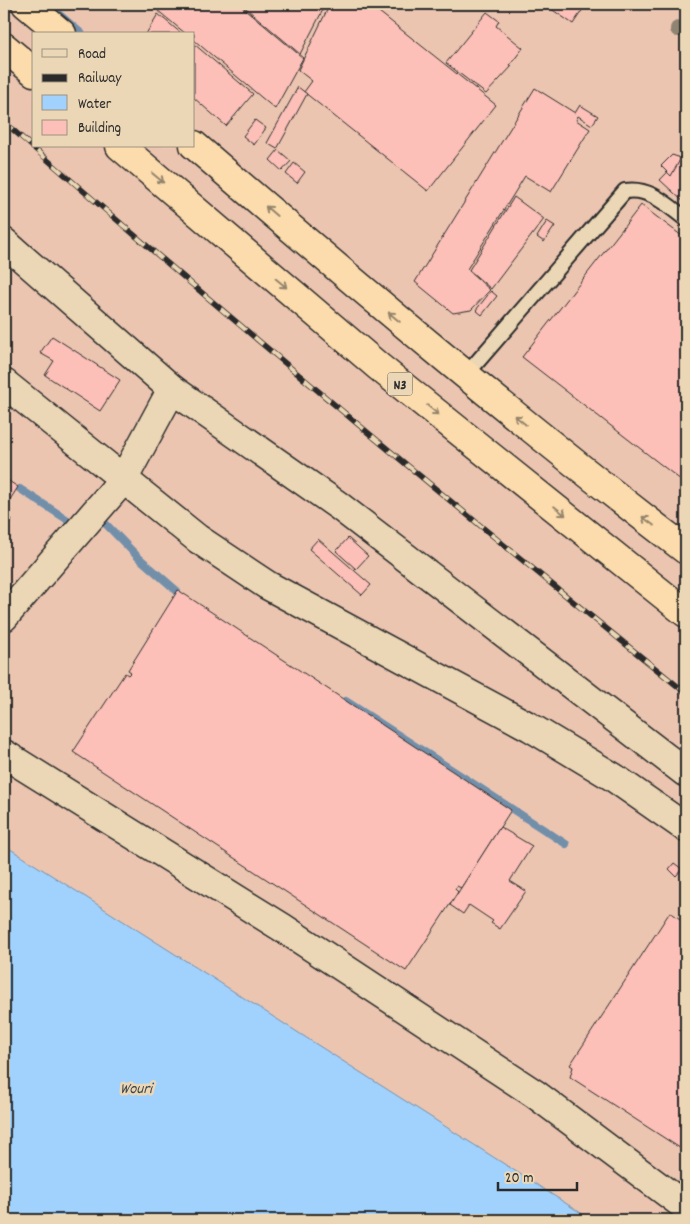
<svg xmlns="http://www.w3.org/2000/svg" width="690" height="1224" font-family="Dekko,sans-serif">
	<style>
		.built { fill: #ecc5b1; fill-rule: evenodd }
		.water { fill: #a1d2fe; stroke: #728faa }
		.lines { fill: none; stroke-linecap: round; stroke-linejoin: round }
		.stream { stroke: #728faa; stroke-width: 8 }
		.building { fill: #fcc0b8; stroke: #2b2b2b }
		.service-casing { stroke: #2b2b2b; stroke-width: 18 }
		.minor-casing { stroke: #2b2b2b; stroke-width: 31 }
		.tertiary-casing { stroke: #2b2b2b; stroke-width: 31 }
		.trunk-casing { stroke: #2b2b2b; stroke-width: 31 }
		.service { stroke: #ebd7b5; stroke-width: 14 }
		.minor { stroke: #ebd7b5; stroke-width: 28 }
		.tertiary { stroke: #ebd7b5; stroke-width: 28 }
		.trunk { stroke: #fcdcac; stroke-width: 28 }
		.rail-casing { stroke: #2b2b2b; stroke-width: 5.5 }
		.rail { stroke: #ebd7b5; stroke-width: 4; stroke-dasharray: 11; stroke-linecap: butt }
		.tree { fill: #8f8472 }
		.oneway { stroke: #94846c }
		.labels { text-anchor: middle; stroke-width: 5; stroke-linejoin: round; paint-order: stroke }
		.shield { fill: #ebd7b5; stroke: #655f54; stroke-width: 1 }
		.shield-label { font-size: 14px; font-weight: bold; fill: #2b2b2b }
		.water-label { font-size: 16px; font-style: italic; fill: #3d444b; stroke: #ebd7b5 }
	</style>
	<rect width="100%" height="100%" fill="#f0d0b6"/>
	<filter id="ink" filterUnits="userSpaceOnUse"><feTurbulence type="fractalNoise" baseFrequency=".02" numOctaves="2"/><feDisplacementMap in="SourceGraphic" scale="10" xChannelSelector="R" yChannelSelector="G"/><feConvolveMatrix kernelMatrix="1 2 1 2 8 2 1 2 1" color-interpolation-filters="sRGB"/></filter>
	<g filter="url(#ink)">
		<path class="built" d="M 4,4 L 686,4 L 686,1220 L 592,1220 L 4,845 ZM 34,34 L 194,34 L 194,146 L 34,146 Z"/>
		<path class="water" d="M 4,845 L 592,1220 L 4,1220 Z"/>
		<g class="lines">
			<g class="stream">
				<path d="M 47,4 L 82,34"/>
				<path d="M 20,489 L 71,522"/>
				<path d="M 99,517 L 138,557 L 177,591"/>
				<path d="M 346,701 L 566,844"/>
			</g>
		</g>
		<g class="building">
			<path d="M 159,4 L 239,4 L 303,58 L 275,109 L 194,40 L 194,34 L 186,34 L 156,9 Z"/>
			<path d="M 241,4 L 326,4 L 300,54 Z"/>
			<path d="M 330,4 L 369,4 L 496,105 L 428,191 L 304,92 L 312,81 L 298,70 Z"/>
			<path d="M 544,4 L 581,4 L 585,6 L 573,24 Z"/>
			<path d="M 487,12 L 499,21 L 496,26 L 523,48 L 510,65 L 512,66 L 486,94 L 446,63 Z"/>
			<path d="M 158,14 L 182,34 L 146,34 Z"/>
			<path d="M 194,44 L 253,94 L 226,126 L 194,98 Z"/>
			<path d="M 298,87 L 307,94 L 277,149 L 267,143 Z"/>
			<path d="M 535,88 L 575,113 L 580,105 L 598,116 L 592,125 L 578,116 L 576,120 L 590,129 L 551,192 L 525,176 L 467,269 L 490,290 L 471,310 L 453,313 L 415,282 Z"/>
			<path d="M 255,120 L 266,128 L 254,145 L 243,136 Z"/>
			<path d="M 278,150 L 291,161 L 282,171 L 270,160 Z"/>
			<path d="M 686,153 L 686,204 L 660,180 Z"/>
			<path d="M 672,155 L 681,158 L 671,176 L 661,166 Z"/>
			<path d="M 294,163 L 305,172 L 297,183 L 286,174 Z"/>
			<path d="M 514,197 L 544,219 L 491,289 L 469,270 Z"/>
			<path d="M 641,205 L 686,239 L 686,484 L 522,357 Z"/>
			<path d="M 547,221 L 555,226 L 544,242 L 537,237 Z"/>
			<path d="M 491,291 L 497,296 L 482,315 L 476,310 Z"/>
			<path d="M 52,336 L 120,380 L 100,411 L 45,375 L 54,361 L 40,353 Z"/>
			<path d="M 4,478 L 18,487 L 4,509 Z"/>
			<path d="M 4,514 L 12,519 L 4,531 Z"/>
			<path d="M 348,538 L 368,556 L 356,569 L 336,551 Z"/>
			<path d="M 318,539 L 371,585 L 362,595 L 309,549 Z"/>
			<path d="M 178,590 L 511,810 L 461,888 L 457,886 L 455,889 L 458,892 L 406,971 L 73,752 L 125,673 L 128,675 L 131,672 L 128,670 Z"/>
			<path d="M 500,827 L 532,846 L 510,881 L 526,891 L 500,929 L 491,923 L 493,921 L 469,905 L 463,914 L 450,905 Z"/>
			<path d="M 674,863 L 682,869 L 676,876 L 669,869 Z"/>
			<path d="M 670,912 L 686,923 L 686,1152 L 570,1077 L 573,1067 L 570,1065 Z"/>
		</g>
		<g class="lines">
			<g class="service-casing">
				<path id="service" d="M 465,376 L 625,191 C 650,187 667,205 686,219"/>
			</g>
			<g class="minor-casing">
				<g id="minor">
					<path d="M 4,383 L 198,539 L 267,585 L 530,727 L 613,777 L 686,828"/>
					<path d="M 4,617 L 123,480 L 172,389"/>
					<path d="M 4,754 L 283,928 L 535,1094 L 686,1207"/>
				</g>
			</g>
			<g class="tertiary-casing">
				<path id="tertiary" d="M 4,242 L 172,389 L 339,506 L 686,773"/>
			</g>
			<g class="trunk-casing">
				<g id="trunk">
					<path d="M 26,4 L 62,34"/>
					<path d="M 4,47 L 34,72"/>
					<path d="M 194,145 C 355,284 517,421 686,550"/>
					<path d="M 120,146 L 379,367 L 686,613"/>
				</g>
			</g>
			<use href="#service" class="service"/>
			<use href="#minor" class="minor"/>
			<use href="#tertiary" class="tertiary"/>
			<use href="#trunk" class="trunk"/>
			<g class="rail-casing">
				<path id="rail" d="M 4,122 C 227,317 455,507 686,693"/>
			</g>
			<use href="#rail" class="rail"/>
		</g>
		<circle class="tree" cx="678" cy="29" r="8"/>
		<defs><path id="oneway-shaft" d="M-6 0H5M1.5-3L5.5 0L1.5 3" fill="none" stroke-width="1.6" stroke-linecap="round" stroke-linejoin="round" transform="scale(1.25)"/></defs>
		<g class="oneway">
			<use href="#oneway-shaft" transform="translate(158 178) rotate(40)"/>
			<use href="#oneway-shaft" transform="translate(271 211) rotate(-139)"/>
			<use href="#oneway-shaft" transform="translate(281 283) rotate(40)"/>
			<use href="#oneway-shaft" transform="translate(394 317) rotate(-140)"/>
			<use href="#oneway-shaft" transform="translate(433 410) rotate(39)"/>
			<use href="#oneway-shaft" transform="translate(520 420) rotate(-141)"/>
			<use href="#oneway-shaft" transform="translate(560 511) rotate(39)"/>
			<use href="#oneway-shaft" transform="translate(648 521) rotate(-143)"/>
		</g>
	</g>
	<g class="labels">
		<rect class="shield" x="387.5" y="372.5" width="25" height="23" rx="4"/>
		<g class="shield-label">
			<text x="400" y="389">N3</text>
		</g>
		<g class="water-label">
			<text x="136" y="1093">Wouri</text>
		</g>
	</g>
	<rect width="690" height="1224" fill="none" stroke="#ebd7b5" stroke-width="20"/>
	<rect x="10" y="10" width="670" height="1204" fill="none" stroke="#2b2b2b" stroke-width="2" filter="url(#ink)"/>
	<rect x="32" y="32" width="162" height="115" fill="#ebd7b5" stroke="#9e927e"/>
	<rect x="42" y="49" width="25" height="8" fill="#ebd7b5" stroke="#9e927e"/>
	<text x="78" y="58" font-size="15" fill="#2b2b2b">Road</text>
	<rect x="42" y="74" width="25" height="8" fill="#2b2b2b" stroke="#9e927e"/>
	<text x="78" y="82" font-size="15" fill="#2b2b2b">Railway</text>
	<rect x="42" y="95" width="25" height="15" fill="#a1d2fe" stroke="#9e927e"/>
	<text x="78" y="108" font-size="15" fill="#2b2b2b">Water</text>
	<rect x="42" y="120" width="25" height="15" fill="#fcc0b8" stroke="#9e927e"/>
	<text x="78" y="132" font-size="15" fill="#2b2b2b">Building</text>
	<path d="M498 1182v8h79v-8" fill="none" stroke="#2b2b2b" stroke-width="2.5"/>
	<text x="505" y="1182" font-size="15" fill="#2b2b2b" stroke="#ebd7b5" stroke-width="4" paint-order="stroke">20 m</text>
</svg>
